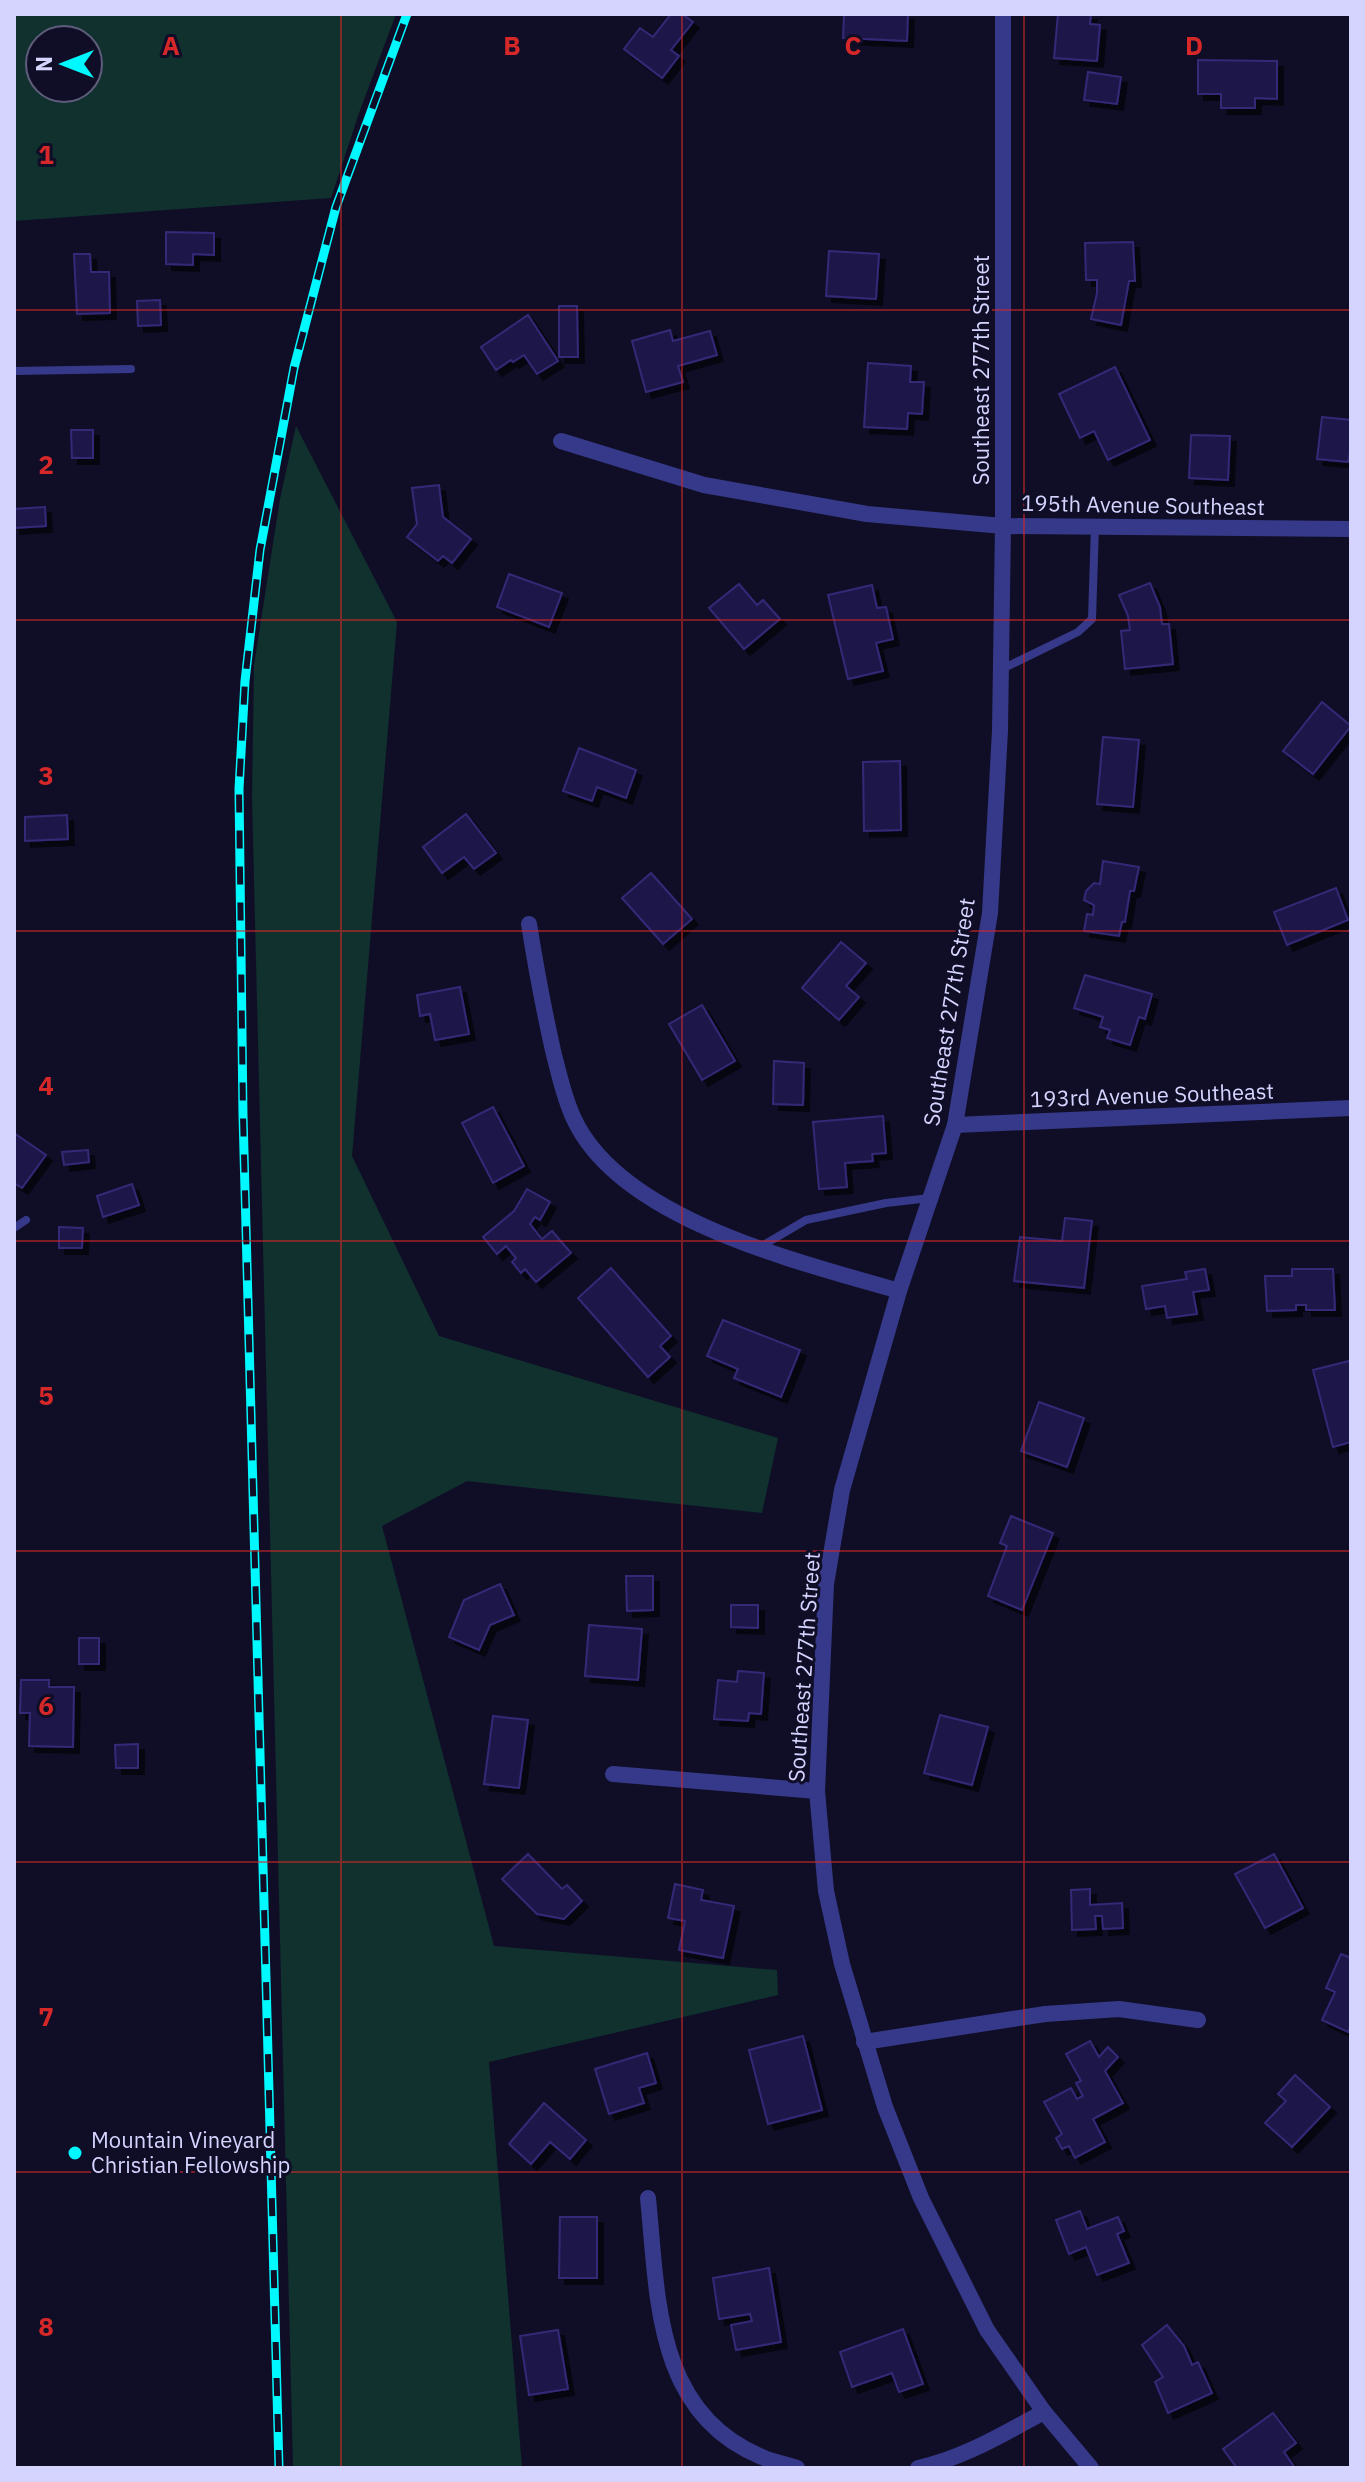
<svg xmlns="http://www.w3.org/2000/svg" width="1365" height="2482" font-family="'IBM Plex Sans',sans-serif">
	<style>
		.green { fill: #10312e; fill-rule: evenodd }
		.building { fill: #1f1849; stroke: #332977; stroke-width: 2; filter: url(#shadow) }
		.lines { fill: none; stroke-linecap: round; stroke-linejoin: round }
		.lane { stroke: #363989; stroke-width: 8 }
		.street { stroke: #363989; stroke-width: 16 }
		.rail-casing { stroke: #00f8ff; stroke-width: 9 }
		.rail { stroke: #100e27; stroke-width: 6; stroke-dasharray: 18; stroke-linecap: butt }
		.grid { fill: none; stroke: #d62828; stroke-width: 2; stroke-opacity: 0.55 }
		.poi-dot { fill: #00f8ff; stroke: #100e27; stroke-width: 3 }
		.labels { text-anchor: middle; stroke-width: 6; stroke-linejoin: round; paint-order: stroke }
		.street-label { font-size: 22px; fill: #d5d4ff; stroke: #100e27 }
		.poi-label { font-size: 22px; fill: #d5d4ff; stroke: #100e27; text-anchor: start }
		.grid-label { font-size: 26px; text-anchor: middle; font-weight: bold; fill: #d62828; stroke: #100e27; stroke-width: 6; stroke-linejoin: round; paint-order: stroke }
	</style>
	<defs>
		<filter id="shadow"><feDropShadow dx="6" dy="6" stdDeviation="0" flood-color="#0009"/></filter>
	</defs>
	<rect width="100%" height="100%" fill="#100e27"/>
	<g class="green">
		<path d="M 14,14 L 396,14 L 359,113 L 331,198 L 14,221 ZM 40,40 L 88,40 L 88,88 L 40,88 Z"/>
		<path d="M 296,426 L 397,622 L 352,1156 L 439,1336 L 778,1438 L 762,1513 L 467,1481 L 382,1526 L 494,1946 L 777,1970 L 778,1995 L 489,2062 L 522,2468 L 293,2468 L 252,798 L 254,665 L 280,499 Z"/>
	</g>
	<g class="building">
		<path d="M 671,14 L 682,14 L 693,22 L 671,50 L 679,56 L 662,78 L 624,49 L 640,28 L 653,37 Z"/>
		<path d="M 844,14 L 908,14 L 907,41 L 843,38 Z"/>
		<path d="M 1058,14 L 1091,14 L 1090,24 L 1100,25 L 1097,61 L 1054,58 Z"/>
		<path d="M 1198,60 L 1277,61 L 1277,99 L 1255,98 L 1255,108 L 1221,108 L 1221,94 L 1198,94 Z"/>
		<path d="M 1088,72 L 1121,77 L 1117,104 L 1084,100 Z"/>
		<path d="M 166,232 L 214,233 L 214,255 L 193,254 L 193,265 L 166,264 Z"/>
		<path d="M 1133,242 L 1135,281 L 1129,281 L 1121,325 L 1091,319 L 1097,293 L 1097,280 L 1086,280 L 1085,243 Z"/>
		<path d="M 829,251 L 879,254 L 876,299 L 826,296 Z"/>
		<path d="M 74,254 L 90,254 L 91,272 L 109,272 L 110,313 L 77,314 Z"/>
		<path d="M 160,300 L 161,325 L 138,326 L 137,301 Z"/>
		<path d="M 559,306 L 577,306 L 578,357 L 559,357 Z"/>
		<path d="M 528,315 L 558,361 L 537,374 L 524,355 L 513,362 L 511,360 L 496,370 L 481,347 Z"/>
		<path d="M 670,330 L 673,341 L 710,331 L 717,355 L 678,366 L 683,382 L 646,392 L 632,341 Z"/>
		<path d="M 868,363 L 911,366 L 910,382 L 924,382 L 922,414 L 908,413 L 907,429 L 864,427 Z"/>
		<path d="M 1115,367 L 1150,440 L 1108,460 L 1094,431 L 1080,438 L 1059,394 Z"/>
		<path d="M 1322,417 L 1351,420 L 1351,448 L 1348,462 L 1317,459 Z"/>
		<path d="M 71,430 L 93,430 L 93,458 L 72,458 Z"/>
		<path d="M 1191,435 L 1230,436 L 1228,480 L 1189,478 Z"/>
		<path d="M 439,485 L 443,517 L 471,539 L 452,563 L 443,556 L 438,561 L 407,537 L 417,524 L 412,488 Z"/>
		<path d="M 45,507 L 46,526 L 14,528 L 14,509 Z"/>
		<path d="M 509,574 L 562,593 L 549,627 L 497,607 Z"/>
		<path d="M 1150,583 L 1160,607 L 1162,624 L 1169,624 L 1173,664 L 1125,669 L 1121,631 L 1130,630 L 1128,616 L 1119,595 Z"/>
		<path d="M 739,584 L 757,605 L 763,600 L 780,619 L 744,649 L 709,608 Z"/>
		<path d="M 872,585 L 877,608 L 886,607 L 893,639 L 876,643 L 883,671 L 848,679 L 828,595 Z"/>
		<path d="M 1322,702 L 1351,726 L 1313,774 L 1283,751 Z"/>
		<path d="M 1103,737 L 1139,740 L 1133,807 L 1097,804 Z"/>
		<path d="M 579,748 L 636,770 L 626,798 L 597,787 L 592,801 L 563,791 Z"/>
		<path d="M 900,761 L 901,830 L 864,831 L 863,762 Z"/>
		<path d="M 466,814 L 496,853 L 474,869 L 464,857 L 442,873 L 423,847 Z"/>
		<path d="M 67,815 L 68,839 L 25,841 L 25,817 Z"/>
		<path d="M 1103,861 L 1139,867 L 1134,891 L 1130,891 L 1125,922 L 1122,922 L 1119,936 L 1084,931 L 1087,914 L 1093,915 L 1094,905 L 1084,900 L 1086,891 L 1094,883 L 1100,884 Z"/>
		<path d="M 651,873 L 692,919 L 663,944 L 622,898 Z"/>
		<path d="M 1336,888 L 1348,920 L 1287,945 L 1274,912 Z"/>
		<path d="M 841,942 L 866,963 L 846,986 L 859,997 L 839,1020 L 802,988 Z"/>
		<path d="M 1085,975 L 1152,994 L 1145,1019 L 1139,1017 L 1130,1045 L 1107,1038 L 1110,1030 L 1100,1027 L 1103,1017 L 1074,1008 Z"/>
		<path d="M 460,987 L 469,1034 L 435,1040 L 430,1014 L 420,1016 L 417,995 Z"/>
		<path d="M 702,1005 L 735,1061 L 702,1080 L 669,1024 Z"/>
		<path d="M 774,1061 L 804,1063 L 803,1105 L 773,1104 Z"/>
		<path d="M 493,1107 L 524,1166 L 493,1183 L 462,1123 Z"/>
		<path d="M 883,1116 L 886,1153 L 872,1154 L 873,1161 L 845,1163 L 847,1187 L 819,1189 L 813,1122 Z"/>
		<path d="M 14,1133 L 46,1155 L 22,1188 L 14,1183 Z"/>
		<path d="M 88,1150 L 89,1162 L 64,1165 L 62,1152 Z"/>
		<path d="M 132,1184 L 139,1205 L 103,1217 L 97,1196 Z"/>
		<path d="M 527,1189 L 550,1202 L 540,1220 L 535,1217 L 530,1224 L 542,1239 L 552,1231 L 571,1253 L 536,1282 L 525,1269 L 521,1273 L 512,1262 L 516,1258 L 506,1246 L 497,1254 L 483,1237 L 514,1211 Z"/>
		<path d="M 1065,1218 L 1092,1221 L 1084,1288 L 1014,1281 L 1020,1237 L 1062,1241 Z"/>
		<path d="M 59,1227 L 83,1228 L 82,1248 L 59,1248 Z"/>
		<path d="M 611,1268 L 671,1336 L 660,1346 L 670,1357 L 648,1377 L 578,1298 Z"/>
		<path d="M 1205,1269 L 1209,1290 L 1193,1292 L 1197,1314 L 1167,1318 L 1165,1306 L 1146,1309 L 1142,1286 L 1187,1279 L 1185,1272 Z"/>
		<path d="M 1292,1269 L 1333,1269 L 1335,1310 L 1306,1310 L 1306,1305 L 1296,1305 L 1296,1310 L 1267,1311 L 1265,1276 L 1292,1276 Z"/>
		<path d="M 723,1320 L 800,1350 L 781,1397 L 734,1378 L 738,1369 L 707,1356 Z"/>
		<path d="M 1349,1361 L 1351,1368 L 1351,1442 L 1333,1447 L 1313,1370 Z"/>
		<path d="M 1039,1402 L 1084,1418 L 1067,1467 L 1021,1451 Z"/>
		<path d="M 1011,1516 L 1053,1533 L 1022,1610 L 988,1596 L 1007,1546 L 1000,1543 Z"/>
		<path d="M 626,1576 L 653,1576 L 653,1610 L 627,1611 Z"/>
		<path d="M 500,1584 L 514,1615 L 490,1625 L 479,1650 L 449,1637 L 464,1600 Z"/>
		<path d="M 731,1605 L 758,1605 L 758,1628 L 731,1627 Z"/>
		<path d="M 589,1625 L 642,1629 L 638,1680 L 585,1676 Z"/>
		<rect x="79" y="1638" width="20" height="26"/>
		<path d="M 738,1671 L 764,1673 L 761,1714 L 749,1713 L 748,1721 L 714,1719 L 718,1680 L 737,1682 Z"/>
		<path d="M 21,1680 L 49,1680 L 49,1687 L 74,1687 L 73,1747 L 29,1746 L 30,1713 L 20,1713 Z"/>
		<path d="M 940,1715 L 988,1727 L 972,1785 L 924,1773 Z"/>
		<path d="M 493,1716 L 528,1720 L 519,1788 L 484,1784 Z"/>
		<path d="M 138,1744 L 138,1768 L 116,1768 L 115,1745 Z"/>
		<path d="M 528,1854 L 562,1889 L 567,1885 L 582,1901 L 564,1919 L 537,1914 L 502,1879 Z"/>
		<path d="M 1274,1854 L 1303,1908 L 1265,1928 L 1235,1874 Z"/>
		<path d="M 675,1884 L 703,1890 L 701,1900 L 734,1906 L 723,1958 L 679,1950 L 685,1921 L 668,1918 Z"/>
		<path d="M 1090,1889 L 1090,1905 L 1122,1903 L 1123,1928 L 1103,1929 L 1102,1916 L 1095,1916 L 1096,1929 L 1072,1930 L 1071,1890 Z"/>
		<path d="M 1341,1954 L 1351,1958 L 1351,2024 L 1348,2032 L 1322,2020 L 1335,1992 L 1326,1988 Z"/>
		<path d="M 803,2036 L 822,2110 L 768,2124 L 749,2050 Z"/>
		<path d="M 1090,2041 L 1099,2057 L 1108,2047 L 1118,2057 L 1105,2071 L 1123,2103 L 1093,2119 L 1105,2142 L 1075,2158 L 1069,2146 L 1062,2149 L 1056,2138 L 1062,2134 L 1044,2102 L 1071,2088 L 1077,2099 L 1083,2096 L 1076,2083 L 1081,2081 L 1066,2054 Z"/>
		<path d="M 647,2053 L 656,2083 L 639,2088 L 644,2103 L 609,2114 L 595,2069 Z"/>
		<path d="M 1295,2075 L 1330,2107 L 1292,2147 L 1265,2123 L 1286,2101 L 1278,2094 Z"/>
		<path d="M 544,2103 L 586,2140 L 570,2159 L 550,2142 L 531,2164 L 509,2144 Z"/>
		<path d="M 1080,2211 L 1087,2229 L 1118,2217 L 1124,2231 L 1117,2234 L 1129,2263 L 1097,2275 L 1086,2247 L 1069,2254 L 1056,2220 Z"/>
		<path d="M 560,2217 L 597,2217 L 597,2278 L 559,2278 Z"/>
		<path d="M 769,2268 L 781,2342 L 736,2350 L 731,2325 L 752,2321 L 750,2314 L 719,2319 L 713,2278 Z"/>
		<path d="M 1167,2325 L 1184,2346 L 1192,2365 L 1198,2362 L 1212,2393 L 1168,2413 L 1155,2382 L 1163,2377 L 1142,2345 Z"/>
		<path d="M 903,2329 L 923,2384 L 899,2392 L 892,2373 L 852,2387 L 840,2352 Z"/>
		<path d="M 558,2330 L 568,2389 L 529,2395 L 520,2336 Z"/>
		<path d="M 1273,2413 L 1296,2443 L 1284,2452 L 1295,2468 L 1237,2468 L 1223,2449 Z"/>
	</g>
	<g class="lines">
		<g class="lane">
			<path d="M 14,371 L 131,369"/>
			<path d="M 1002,669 L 1078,632 L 1092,619 L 1095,527"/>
			<path d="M 14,1228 L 26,1220"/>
			<path d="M 760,1247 L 806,1220 L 886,1203 L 930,1198"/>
		</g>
		<g class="street">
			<path d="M 1003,14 L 1003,526 L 1000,731 L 990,913 L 955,1125 L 899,1291 L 842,1490 L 826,1584 L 817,1791 L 826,1891 L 842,1964 L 885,2107 L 921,2198 L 987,2330 L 1044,2412 L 1091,2468"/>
			<path d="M 561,441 L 704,485 L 867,514 L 1003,526 L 1351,529"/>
			<path d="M 529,924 C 536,968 544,1011 554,1055 C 560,1077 564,1098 574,1119 C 621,1220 800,1262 899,1291"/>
			<path d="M 955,1125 L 1351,1108"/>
			<path d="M 613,1774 L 817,1791"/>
			<path d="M 864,2042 L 1045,2014 L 1119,2009 L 1198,2020"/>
			<path d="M 648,2198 C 658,2296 654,2413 762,2457 C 773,2462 786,2464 797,2468"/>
			<path d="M 918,2468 C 964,2458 1003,2434 1044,2412"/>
		</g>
		<g class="rail-casing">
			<path id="rail" d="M 279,2468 L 243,1115 L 239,789 L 245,681 L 260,550 L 294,368 L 336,207 L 407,14"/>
		</g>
		<use href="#rail" class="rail"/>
	</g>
	<path class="grid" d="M 341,14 L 341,2468M 682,14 L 682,2468M 1024,14 L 1024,2468M 14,310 L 1351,310M 14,620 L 1351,620M 14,931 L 1351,931M 14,1241 L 1351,1241M 14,1551 L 1351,1551M 14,1862 L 1351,1862M 14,2172 L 1351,2172"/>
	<circle class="poi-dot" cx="75" cy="2153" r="8"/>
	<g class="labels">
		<g class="street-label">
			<text transform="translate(981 370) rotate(-90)" y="8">Southeast 277th Street</text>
			<text transform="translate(1143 505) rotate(1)" y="8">195th Avenue Southeast</text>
			<text transform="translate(949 1012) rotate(-81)" y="8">Southeast 277th Street</text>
			<text transform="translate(1152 1095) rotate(-2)" y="8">193rd Avenue Southeast</text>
			<text transform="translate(804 1667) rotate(-86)" y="8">Southeast 277th Street</text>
		</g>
		<g class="poi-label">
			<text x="91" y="2148">Mountain Vineyard<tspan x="91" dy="25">Christian Fellowship</tspan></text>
		</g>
	</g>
	<g class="grid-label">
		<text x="171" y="55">A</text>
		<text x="512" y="55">B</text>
		<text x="853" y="55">C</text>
		<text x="1194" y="55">D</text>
		<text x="46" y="164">1</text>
		<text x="46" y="474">2</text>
		<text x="46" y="785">3</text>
		<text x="46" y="1095">4</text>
		<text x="46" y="1405">5</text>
		<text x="46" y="1715">6</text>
		<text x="46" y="2026">7</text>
		<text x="46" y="2336">8</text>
	</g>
	<rect width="1365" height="2482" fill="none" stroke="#d5d4ff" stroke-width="32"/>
	<g transform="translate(64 64) rotate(270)"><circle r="38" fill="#100e27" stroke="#5f5d7d" stroke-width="2"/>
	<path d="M0-6L14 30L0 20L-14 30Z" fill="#00f8ff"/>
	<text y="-12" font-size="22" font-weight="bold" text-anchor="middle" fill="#d5d4ff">N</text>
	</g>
</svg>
